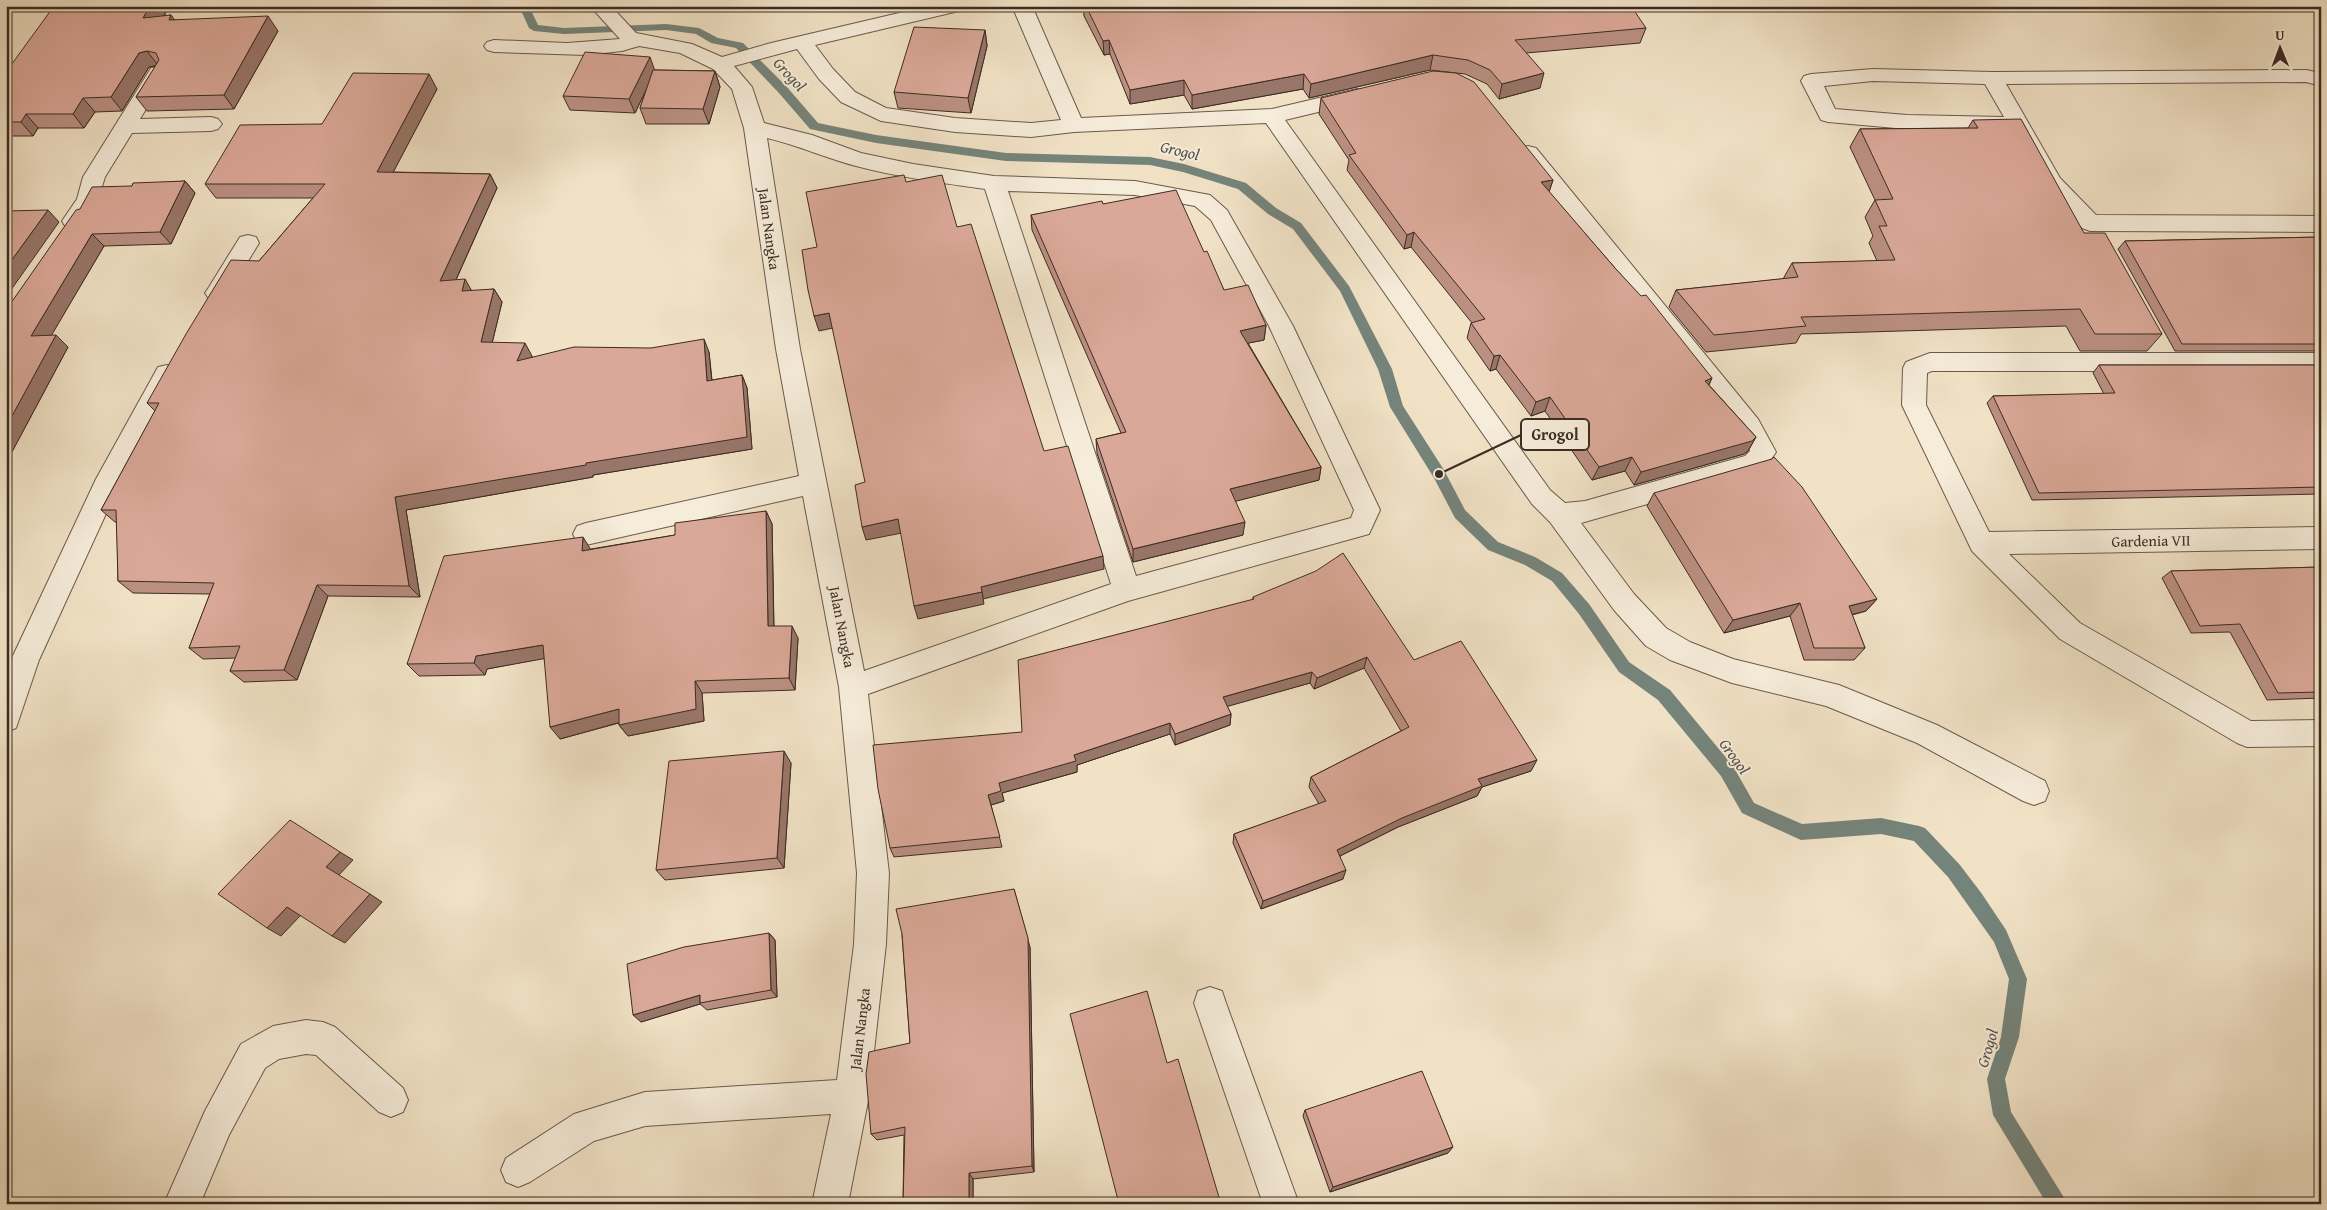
<svg xmlns="http://www.w3.org/2000/svg" width="2327" height="1210" font-family="'Gentium Book Plus',serif">
	<style>
		.lines { fill: none; stroke-linecap: round; stroke-linejoin: round }
		.stream { fill: #75847b; fill-rule: evenodd }
		.minor-casing { stroke: #695a4c; stroke-width: 2 }
		.minor { fill: #f6ecda; fill-rule: evenodd }
		.wall { fill: #bb9083; stroke: #3c2c23 }
		.shaded-wall { fill: #99766a; stroke: #3c2c23 }
		.building { fill: #daa898; stroke: #3c2c23 }
		.labels { text-anchor: middle; stroke-width: 4; stroke-linejoin: round; paint-order: stroke }
		.street-label { font-size: 15px; fill: #3c2c23; stroke: #f6ecda }
		.water-label { font-size: 16px; font-style: italic; fill: #545048; stroke: #f6ecda }
		.leader { fill: none; stroke: #3c2c23; stroke-width: 2 }
		.callout-dot { fill: #3c2c23; stroke: #f6ecda; stroke-width: 2 }
		.callout { fill: #f6ecda; stroke: #3c2c23; stroke-width: 2 }
		.callout-label { font-size: 16px; text-anchor: middle; font-weight: bold; fill: #3c2c23 }
	</style>
	<rect width="100%" height="100%" fill="#f1e2c6"/>
	<filter id="stains"><feTurbulence type="fractalNoise" baseFrequency=".004" numOctaves="4"/><feColorMatrix values="0 0 0 0 .2 0 0 0 0 .09 0 0 0 0 .02 0 0 0 .5 -.17"/></filter>
	<radialGradient id="worn" r=".72"><stop offset=".6" stop-color="#630" stop-opacity="0"/><stop offset="1" stop-color="#630" stop-opacity=".3"/></radialGradient>
	<g class="lines">
		<path class="stream" d="M 519,6 L 529,6 L 538,25 L 564,28 L 666,24 L 699,28 L 718,38 L 743,43 L 786,86 L 818,123 L 876,135 L 1006,153 L 1150,157 L 1184,164 L 1246,183 L 1276,208 L 1301,223 L 1349,286 L 1392,369 L 1403,406 L 1444,470 L 1465,510 L 1498,542 L 1535,557 L 1562,573 L 1589,604 L 1629,662 L 1670,690 L 1733,766 L 1754,803 L 1802,824 L 1881,818 L 1919,826 L 1925,828 L 1960,865 L 1982,894 L 2006,930 L 2027,979 L 2019,1037 L 2005,1079 L 2011,1112 L 2068,1204 L 2047,1204 L 1993,1115 L 1987,1079 L 2001,1037 L 2009,979 L 1994,942 L 1948,877 L 1914,841 L 1881,834 L 1801,840 L 1742,813 L 1721,776 L 1658,700 L 1619,672 L 1579,614 L 1552,581 L 1525,565 L 1488,550 L 1455,518 L 1434,478 L 1390,407 L 1378,369 L 1340,291 L 1293,229 L 1268,214 L 1238,189 L 1183,172 L 1150,165 L 1006,161 L 876,143 L 810,129 L 778,92 L 736,48 L 711,43 L 696,34 L 666,30 L 564,34 L 534,31 L 529,28 Z"/>
		<g class="minor-casing">
			<g id="minor">
				<path d="M 590,6 L 611,6 L 636,33 L 692,44 L 722,57 L 771,43 L 929,6 L 966,6 L 963,10 L 815,45 L 833,69 L 855,92 L 886,108 L 955,118 L 1031,123 L 1061,120 L 1012,6 L 1032,6 L 1081,118 L 1272,109 L 1357,89 L 1364,91 L 1367,96 L 1364,101 L 1285,120 L 1550,490 L 1565,503 L 1585,501 L 1745,456 L 1750,451 L 1740,433 L 1517,153 L 1520,148 L 1528,146 L 1536,148 L 1758,419 L 1776,452 L 1763,471 L 1581,523 L 1634,594 L 1666,628 L 1690,642 L 1733,659 L 1839,685 L 1937,725 L 2045,781 L 2049,791 L 2045,801 L 2034,805 L 2023,801 L 1917,743 L 1826,706 L 1732,683 L 1670,660 L 1646,646 L 1614,610 L 1550,522 L 1532,504 L 1266,123 L 1074,132 L 1031,137 L 955,132 L 881,121 L 841,102 L 819,79 L 797,49 L 734,66 L 752,87 L 764,123 L 812,135 L 861,153 L 913,164 L 994,176 L 1135,181 L 1210,195 L 1227,210 L 1293,326 L 1380,510 L 1369,534 L 1128,601 L 868,694 L 889,873 L 886,944 L 869,1096 L 848,1204 L 812,1204 L 831,1114 L 645,1126 L 594,1141 L 530,1182 L 518,1187 L 506,1182 L 501,1170 L 506,1158 L 574,1114 L 645,1092 L 837,1080 L 854,944 L 857,873 L 839,687 L 803,496 L 586,545 L 577,542 L 573,534 L 577,526 L 586,523 L 799,476 L 776,349 L 744,128 L 732,89 L 713,69 L 680,53 L 639,46 L 622,51 L 586,55 L 494,52 L 487,50 L 484,46 L 487,42 L 494,40 L 567,43 L 620,39 ZM 767,138 C 797,145 826,158 856,166 C 898,177 942,183 985,189 L 1111,584 L 864,671 L 800,349 ZM 1008,191 L 1135,195 L 1195,206 L 1211,220 L 1269,326 L 1354,510 L 1351,518 L 1136,576 Z"/>
				<path d="M 158,67 L 165,68 L 168,73 L 140,119 L 211,117 L 218,119 L 222,124 L 218,129 L 211,131 L 132,133 L 105,177 L 96,206 L 81,226 L 73,229 L 65,226 L 62,221 L 77,199 L 83,177 L 151,68 Z"/>
				<path d="M 1873,69 L 1992,72 L 2306,70 L 2321,73 L 2321,86 L 2306,82 L 2006,84 L 2060,178 L 2096,215 L 2321,216 L 2321,232 L 2090,231 L 2082,228 L 2044,188 L 2011,130 L 1907,129 L 1828,122 L 1821,120 L 1801,81 L 1804,76 L 1811,74 ZM 1873,81 L 1985,84 L 2004,117 L 1907,115 L 1835,109 L 1824,86 Z"/>
				<path d="M 248,235 L 256,237 L 259,243 L 225,299 L 217,301 L 209,299 L 205,293 L 209,287 L 240,237 Z"/>
				<path d="M 1930,353 L 2321,353 L 2321,371 L 1932,371 L 1927,373 L 1926,405 L 1989,532 L 2321,527 L 2321,549 L 2009,554 L 2080,623 L 2251,721 L 2321,720 L 2321,746 L 2247,747 L 2237,743 L 2060,639 L 1972,551 L 1902,405 L 1903,368 L 1906,362 Z"/>
				<path d="M 167,365 L 176,367 L 179,374 L 121,481 L 39,660 L 16,728 L 6,732 L 6,674 L 11,660 L 96,479 L 158,367 Z"/>
				<path d="M 1210,987 L 1222,991 L 1226,1003 L 1299,1204 L 1263,1204 L 1194,1003 L 1198,991 Z"/>
				<path d="M 306,1020 L 323,1022 L 335,1027 L 403,1088 L 408,1100 L 403,1112 L 391,1117 L 379,1112 L 316,1055 L 306,1054 L 279,1059 L 265,1068 L 229,1135 L 200,1204 L 164,1204 L 205,1111 L 241,1044 L 273,1026 Z"/>
			</g>
		</g>
		<use href="#minor" class="minor"/>
	</g>
	<g class="wall">
		<path d="M 170,6 L 164,16 L 171,15 L 174,20 L 278,31 L 234,109 L 147,111 L 136,97 L 156,66 L 149,67 L 122,111 L 95,112 L 84,128 L 38,128 L 33,136 L 6,136 L 6,72 Z"/>
		<path d="M 1083,6 L 1447,6 L 1449,11 L 1646,28 L 1640,43 L 1526,53 L 1540,88 L 1499,99 L 1487,84 L 1465,74 L 1430,70 L 1309,98 L 1303,89 L 1192,109 L 1184,95 L 1130,104 L 1110,54 L 1104,55 L 1084,16 Z"/>
		<path d="M 985,30 L 987,46 L 971,113 L 898,108 L 894,92 Z"/>
		<path d="M 655,70 L 715,71 L 720,87 L 709,124 L 646,124 L 640,108 L 647,88 L 635,113 L 570,110 L 563,96 Z"/>
		<path d="M 437,89 L 393,172 L 490,174 L 497,188 L 456,280 L 472,291 L 494,289 L 502,302 L 492,343 L 532,356 L 532,358 L 709,352 L 712,380 L 742,375 L 747,388 L 752,449 L 593,475 L 593,477 L 406,510 L 420,597 L 328,596 L 297,680 L 244,682 L 230,671 L 236,658 L 203,659 L 189,648 L 210,594 L 133,593 L 118,581 L 117,522 L 115,522 L 101,510 L 155,411 L 147,403 L 259,261 L 313,198 L 216,198 L 205,184 L 322,124 Z"/>
		<path d="M 1321,98 L 1553,180 L 1549,192 L 1615,268 L 1712,378 L 1709,385 L 1756,437 L 1748,451 L 1744,454 L 1634,485 L 1625,471 L 1592,480 L 1545,411 L 1531,416 L 1496,369 L 1490,371 L 1467,338 L 1471,323 L 1472,323 L 1411,247 L 1404,249 L 1347,170 L 1349,160 L 1319,114 Z"/>
		<path d="M 1973,120 L 2084,233 L 2162,334 L 2147,351 L 2080,351 L 2066,326 L 1801,334 L 1796,343 L 1706,352 L 1669,307 L 1676,290 L 1783,279 L 1792,263 L 1877,261 L 1869,243 L 1873,236 L 1865,217 L 1875,200 L 1850,147 L 1860,129 L 1968,128 Z"/>
		<path d="M 185,181 L 195,193 L 171,244 L 104,246 L 51,335 L 68,347 L 6,463 L 6,310 L 80,209 L 132,186 Z"/>
		<path d="M 1103,204 L 1204,252 L 1224,290 L 1266,325 L 1264,340 L 1248,343 L 1321,467 L 1319,480 L 1235,501 L 1243,535 L 1133,562 L 1097,453 L 1096,439 L 1121,433 L 1032,230 L 1031,215 Z"/>
		<path d="M 2321,237 L 2321,351 L 2175,351 L 2118,249 L 2125,241 Z"/>
		<path d="M 2099,365 L 2321,365 L 2321,494 L 2032,500 L 1987,403 L 1993,396 L 2104,394 L 2093,373 Z"/>
		<path d="M 1654,493 L 1877,599 L 1866,611 L 1852,615 L 1865,648 L 1854,660 L 1804,660 L 1790,616 L 1724,633 L 1647,506 Z"/>
		<path d="M 766,511 L 772,524 L 774,626 L 798,638 L 795,690 L 702,693 L 704,721 L 628,736 L 619,725 L 619,723 L 560,739 L 544,658 L 487,669 L 485,675 L 419,676 L 407,664 L 591,549 L 675,535 Z"/>
		<path d="M 2321,567 L 2321,698 L 2267,700 L 2230,632 L 2191,633 L 2162,578 L 2171,571 Z"/>
		<path d="M 1253,597 L 1414,660 L 1531,771 L 1482,787 L 1477,796 L 1398,827 L 1340,856 L 1343,879 L 1261,909 L 1233,843 L 1234,834 L 1319,804 L 1309,787 L 1311,777 L 1401,731 L 1364,668 L 1314,689 L 1310,683 L 1227,706 L 1231,714 L 1230,725 L 1175,745 L 1170,734 L 1077,765 L 1077,772 L 1002,793 L 1004,801 L 991,805 L 1002,847 L 894,857 L 890,848 L 1022,732 L 1253,599 Z"/>
		<path d="M 791,763 L 784,868 L 665,880 L 656,870 Z"/>
		<path d="M 769,933 L 775,940 L 777,997 L 707,1010 L 700,1004 L 641,1022 Z"/>
		<path d="M 902,934 L 1030,947 L 1034,1172 L 973,1179 L 973,1204 L 903,1204 L 904,1135 L 877,1140 L 871,1134 L 910,1043 Z"/>
		<path d="M 1305,1110 L 1448,1153 L 1330,1192 L 1303,1116 Z"/>
	</g>
	<g class="shaded-wall">
		<path d="M 150,6 L 170,6 L 153,32 L 143,18 Z"/>
		<path d="M 171,15 L 181,29 L 169,20 Z"/>
		<path d="M 268,16 L 278,31 L 234,109 L 224,95 Z"/>
		<path d="M 985,30 L 987,46 L 971,113 L 968,98 Z"/>
		<path d="M 1109,40 L 1110,54 L 1104,55 L 1103,41 Z"/>
		<path d="M 147,51 L 158,65 L 149,67 L 122,111 L 111,97 L 139,53 Z"/>
		<path d="M 1433,55 L 1430,70 L 1309,98 L 1311,84 Z"/>
		<path d="M 650,57 L 655,71 L 635,113 L 629,99 Z"/>
		<path d="M 715,71 L 720,87 L 709,124 L 703,109 Z"/>
		<path d="M 1544,73 L 1540,88 L 1499,99 L 1502,84 Z"/>
		<path d="M 429,74 L 437,89 L 386,186 L 377,172 Z"/>
		<path d="M 1304,74 L 1303,89 L 1192,109 L 1192,95 Z"/>
		<path d="M 1184,80 L 1184,95 L 1130,104 L 1130,90 Z"/>
		<path d="M 83,98 L 95,112 L 84,128 L 73,114 Z"/>
		<path d="M 26,114 L 38,128 L 33,136 L 21,122 Z"/>
		<path d="M 490,174 L 497,188 L 449,295 L 440,281 Z"/>
		<path d="M 1553,180 L 1548,195 L 1541,182 Z"/>
		<path d="M 185,181 L 195,193 L 171,244 L 160,232 Z"/>
		<path d="M 48,210 L 59,222 L 6,297 L 6,268 Z"/>
		<path d="M 1414,232 L 1411,247 L 1404,249 L 1407,235 Z"/>
		<path d="M 92,234 L 104,246 L 44,348 L 31,336 Z"/>
		<path d="M 465,279 L 473,293 L 462,291 Z"/>
		<path d="M 494,289 L 502,302 L 489,356 L 481,342 Z"/>
		<path d="M 829,313 L 833,328 L 819,331 L 814,316 Z"/>
		<path d="M 1266,325 L 1264,340 L 1239,345 L 1240,331 Z"/>
		<path d="M 56,335 L 68,347 L 6,463 L 6,427 Z"/>
		<path d="M 704,339 L 709,352 L 713,394 L 707,381 Z"/>
		<path d="M 525,343 L 532,356 L 525,375 L 517,361 Z"/>
		<path d="M 1500,355 L 1496,369 L 1490,371 L 1494,356 Z"/>
		<path d="M 742,375 L 747,388 L 752,449 L 593,475 L 593,477 L 406,510 L 420,597 L 409,586 L 395,497 L 586,463 Z"/>
		<path d="M 1712,378 L 1705,392 L 1705,381 Z"/>
		<path d="M 1550,397 L 1545,411 L 1531,416 L 1536,402 Z"/>
		<path d="M 1756,437 L 1748,451 L 1744,454 L 1634,485 L 1641,472 Z"/>
		<path d="M 1632,457 L 1625,471 L 1592,480 L 1599,467 Z"/>
		<path d="M 1321,467 L 1319,480 L 1229,503 L 1230,489 Z"/>
		<path d="M 766,511 L 772,524 L 774,639 L 768,626 Z"/>
		<path d="M 898,519 L 902,533 L 866,540 L 862,527 Z"/>
		<path d="M 1245,522 L 1243,535 L 1133,562 L 1133,549 Z"/>
		<path d="M 583,537 L 591,550 L 582,551 Z"/>
		<path d="M 1103,556 L 1104,569 L 983,599 L 981,587 Z"/>
		<path d="M 317,585 L 328,596 L 297,680 L 284,670 Z"/>
		<path d="M 982,592 L 984,604 L 918,619 L 914,606 Z"/>
		<path d="M 1877,599 L 1866,611 L 1838,618 L 1849,606 Z"/>
		<path d="M 1800,603 L 1790,616 L 1724,633 L 1733,620 Z"/>
		<path d="M 792,626 L 798,638 L 795,690 L 789,678 Z"/>
		<path d="M 543,645 L 553,657 L 487,669 L 485,675 L 474,663 L 476,656 Z"/>
		<path d="M 1367,657 L 1364,668 L 1314,689 L 1317,678 Z"/>
		<path d="M 1312,672 L 1310,683 L 1222,708 L 1223,697 Z"/>
		<path d="M 695,681 L 702,693 L 704,721 L 628,736 L 619,725 Z"/>
		<path d="M 619,709 L 628,720 L 560,739 L 550,727 Z"/>
		<path d="M 1231,714 L 1230,725 L 1175,745 L 1175,734 Z"/>
		<path d="M 1170,723 L 1170,734 L 1077,765 L 1077,772 L 1002,793 L 1004,801 L 991,805 L 988,795 L 999,783 L 1074,755 Z"/>
		<path d="M 784,751 L 791,763 L 784,868 L 777,858 Z"/>
		<path d="M 1537,760 L 1531,771 L 1482,787 L 1477,796 L 1398,827 L 1334,859 L 1337,850 L 1478,779 Z"/>
		<path d="M 340,852 L 353,860 L 338,876 L 326,867 Z"/>
		<path d="M 1346,870 L 1343,879 L 1261,909 L 1263,901 Z"/>
		<path d="M 1014,889 L 1030,947 L 1034,1172 L 1032,1166 Z"/>
		<path d="M 370,894 L 382,902 L 345,943 L 332,936 Z"/>
		<path d="M 287,907 L 301,915 L 281,936 L 267,928 Z"/>
		<path d="M 769,933 L 775,940 L 777,997 L 771,990 Z"/>
		<path d="M 700,995 L 700,1004 L 641,1022 L 633,1015 Z"/>
		<path d="M 1453,1147 L 1448,1153 L 1330,1192 L 1333,1187 Z"/>
		<path d="M 969,1173 L 973,1179 L 973,1204 L 969,1204 Z"/>
	</g>
	<g class="building">
		<path d="M 54,6 L 150,6 L 143,18 L 171,15 L 169,20 L 268,16 L 224,95 L 136,97 L 159,60 L 156,53 L 147,51 L 139,53 L 111,97 L 83,98 L 73,114 L 26,114 L 21,122 L 6,122 L 6,72 Z"/>
		<path d="M 1086,6 L 1447,6 L 1449,11 L 1480,6 L 1631,6 L 1646,28 L 1515,40 L 1544,73 L 1502,84 L 1490,70 L 1468,60 L 1433,55 L 1311,84 L 1304,74 L 1192,95 L 1184,80 L 1130,90 L 1109,40 L 1103,41 Z"/>
		<path d="M 914,27 L 985,30 L 968,98 L 894,92 Z"/>
		<path d="M 585,52 L 650,57 L 629,99 L 563,96 Z"/>
		<path d="M 653,70 L 715,71 L 703,109 L 640,108 Z"/>
		<path d="M 1433,71 L 1456,73 L 1474,82 L 1553,180 L 1541,182 L 1615,268 L 1641,296 L 1646,295 L 1712,378 L 1705,381 L 1756,437 L 1752,441 L 1641,472 L 1632,457 L 1599,467 L 1550,397 L 1536,402 L 1500,355 L 1494,356 L 1471,323 L 1485,319 L 1414,232 L 1407,235 L 1349,155 L 1356,153 L 1321,98 Z"/>
		<path d="M 353,73 L 429,74 L 377,172 L 490,174 L 440,281 L 465,279 L 462,291 L 494,289 L 481,342 L 525,343 L 517,361 L 574,347 L 651,348 L 704,339 L 707,381 L 742,375 L 747,437 L 586,463 L 586,465 L 395,497 L 409,586 L 317,585 L 284,670 L 230,671 L 240,646 L 189,648 L 214,583 L 118,581 L 116,510 L 101,510 L 159,403 L 147,403 L 186,334 L 231,260 L 259,261 L 325,184 L 205,184 L 240,125 L 322,124 Z"/>
		<path d="M 2021,119 L 2084,233 L 2105,233 L 2162,334 L 2095,334 L 2080,309 L 1801,317 L 1806,326 L 1714,335 L 1676,290 L 1798,277 L 1792,263 L 1895,260 L 1879,226 L 1887,226 L 1875,200 L 1893,199 L 1860,129 L 1978,128 L 1973,120 Z"/>
		<path d="M 904,175 L 906,182 L 942,175 L 957,227 L 971,224 L 1044,451 L 1068,446 L 1103,556 L 981,587 L 982,592 L 914,606 L 898,519 L 862,527 L 855,485 L 865,482 L 829,313 L 814,316 L 808,290 L 802,250 L 817,247 L 806,192 Z"/>
		<path d="M 185,181 L 160,232 L 92,234 L 31,336 L 56,335 L 6,427 L 6,310 L 76,210 L 80,209 L 92,187 L 132,186 L 133,183 Z"/>
		<path d="M 1176,190 L 1204,252 L 1207,251 L 1224,290 L 1248,285 L 1266,325 L 1240,331 L 1321,467 L 1230,489 L 1245,522 L 1133,549 L 1096,439 L 1126,432 L 1031,215 L 1102,201 L 1103,204 Z"/>
		<path d="M 48,210 L 6,268 L 6,211 Z"/>
		<path d="M 2321,237 L 2321,344 L 2182,344 L 2125,241 Z"/>
		<path d="M 2099,365 L 2321,365 L 2321,487 L 2039,493 L 1993,396 L 2115,393 Z"/>
		<path d="M 1774,457 L 1802,487 L 1877,599 L 1849,606 L 1865,648 L 1814,648 L 1800,603 L 1733,620 L 1654,493 L 1772,459 Z"/>
		<path d="M 766,511 L 768,626 L 792,626 L 789,678 L 695,681 L 696,709 L 619,725 L 619,709 L 550,727 L 543,645 L 476,656 L 474,663 L 407,664 L 444,556 L 583,537 L 582,551 L 675,535 L 675,523 Z"/>
		<path d="M 1343,553 L 1414,660 L 1461,641 L 1537,760 L 1478,779 L 1482,786 L 1402,818 L 1337,850 L 1346,870 L 1263,901 L 1234,834 L 1326,801 L 1311,777 L 1409,727 L 1367,657 L 1317,678 L 1312,672 L 1223,697 L 1231,714 L 1175,734 L 1170,723 L 1074,755 L 1076,761 L 999,783 L 1001,791 L 988,795 L 1000,837 L 890,848 L 878,789 L 873,745 L 1022,732 L 1018,660 L 1254,599 L 1253,597 L 1316,571 Z"/>
		<path d="M 2321,567 L 2321,692 L 2278,693 L 2240,624 L 2200,626 L 2171,571 Z"/>
		<path d="M 784,751 L 777,858 L 656,870 L 669,761 Z"/>
		<path d="M 290,820 L 340,852 L 326,867 L 370,894 L 332,936 L 287,907 L 267,928 L 218,894 Z"/>
		<path d="M 1014,889 L 1028,938 L 1032,1166 L 969,1173 L 969,1204 L 903,1204 L 905,1127 L 871,1134 L 866,1074 L 869,1052 L 910,1043 L 902,934 L 896,909 Z"/>
		<path d="M 769,933 L 771,990 L 700,1003 L 700,995 L 633,1015 L 627,964 L 684,947 Z"/>
		<path d="M 1147,991 L 1167,1063 L 1178,1059 L 1221,1204 L 1119,1204 L 1070,1014 Z"/>
		<path d="M 1422,1071 L 1453,1147 L 1333,1187 L 1305,1110 Z"/>
	</g>
	<g class="labels">
		<g class="street-label">
			<text transform="translate(769 229) rotate(82)" y="5">Jalan Nangka</text>
			<text transform="translate(2151 541) rotate(-1)" y="5">Gardenia VII</text>
			<text transform="translate(842 627) rotate(79)" y="5">Jalan Nangka</text>
			<text transform="translate(860 1029) rotate(-83)" y="5">Jalan Nangka</text>
		</g>
		<g class="water-label">
			<text transform="translate(790 74) rotate(47)" y="6">Grogol</text>
			<text transform="translate(1180 150) rotate(13)" y="6">Grogol</text>
			<text transform="translate(1735 756) rotate(54)" y="6">Grogol</text>
			<text transform="translate(1987 1048) rotate(-74)" y="6">Grogol</text>
		</g>
	</g>
	<path class="leader" d="M1439 474L1521 435"/>
	<circle class="callout-dot" cx="1439" cy="474" r="5"/>
	<rect class="callout" x="1521" y="419" width="68" height="31" rx="5"/>
	<g class="callout-label">
		<text x="1555" y="440">Grogol</text>
	</g>
	<rect width="2327" height="1210" fill="none" stroke="#f1e2c6" stroke-width="25"/>
	<rect x="8" y="8" width="2312" height="1195" fill="none" stroke="#3c2c23" stroke-width="2.5"/>
	<rect x="12" y="12" width="2302" height="1185" fill="none" stroke="#3c2c23"/>
	<g transform="translate(2280 48) rotate(359)" stroke="#f6ecda" stroke-width="4" paint-order="stroke">
	<path d="M0-4L9 19L0 12L-9 19Z" fill="#3c2c23"/>
	<text y="-8" font-size="14" font-weight="bold" text-anchor="middle" fill="#3c2c23">U</text>
	</g>
	<rect width="100%" height="100%" filter="url(#stains)"/>
	<rect width="100%" height="100%" fill="url(#worn)"/>
</svg>
